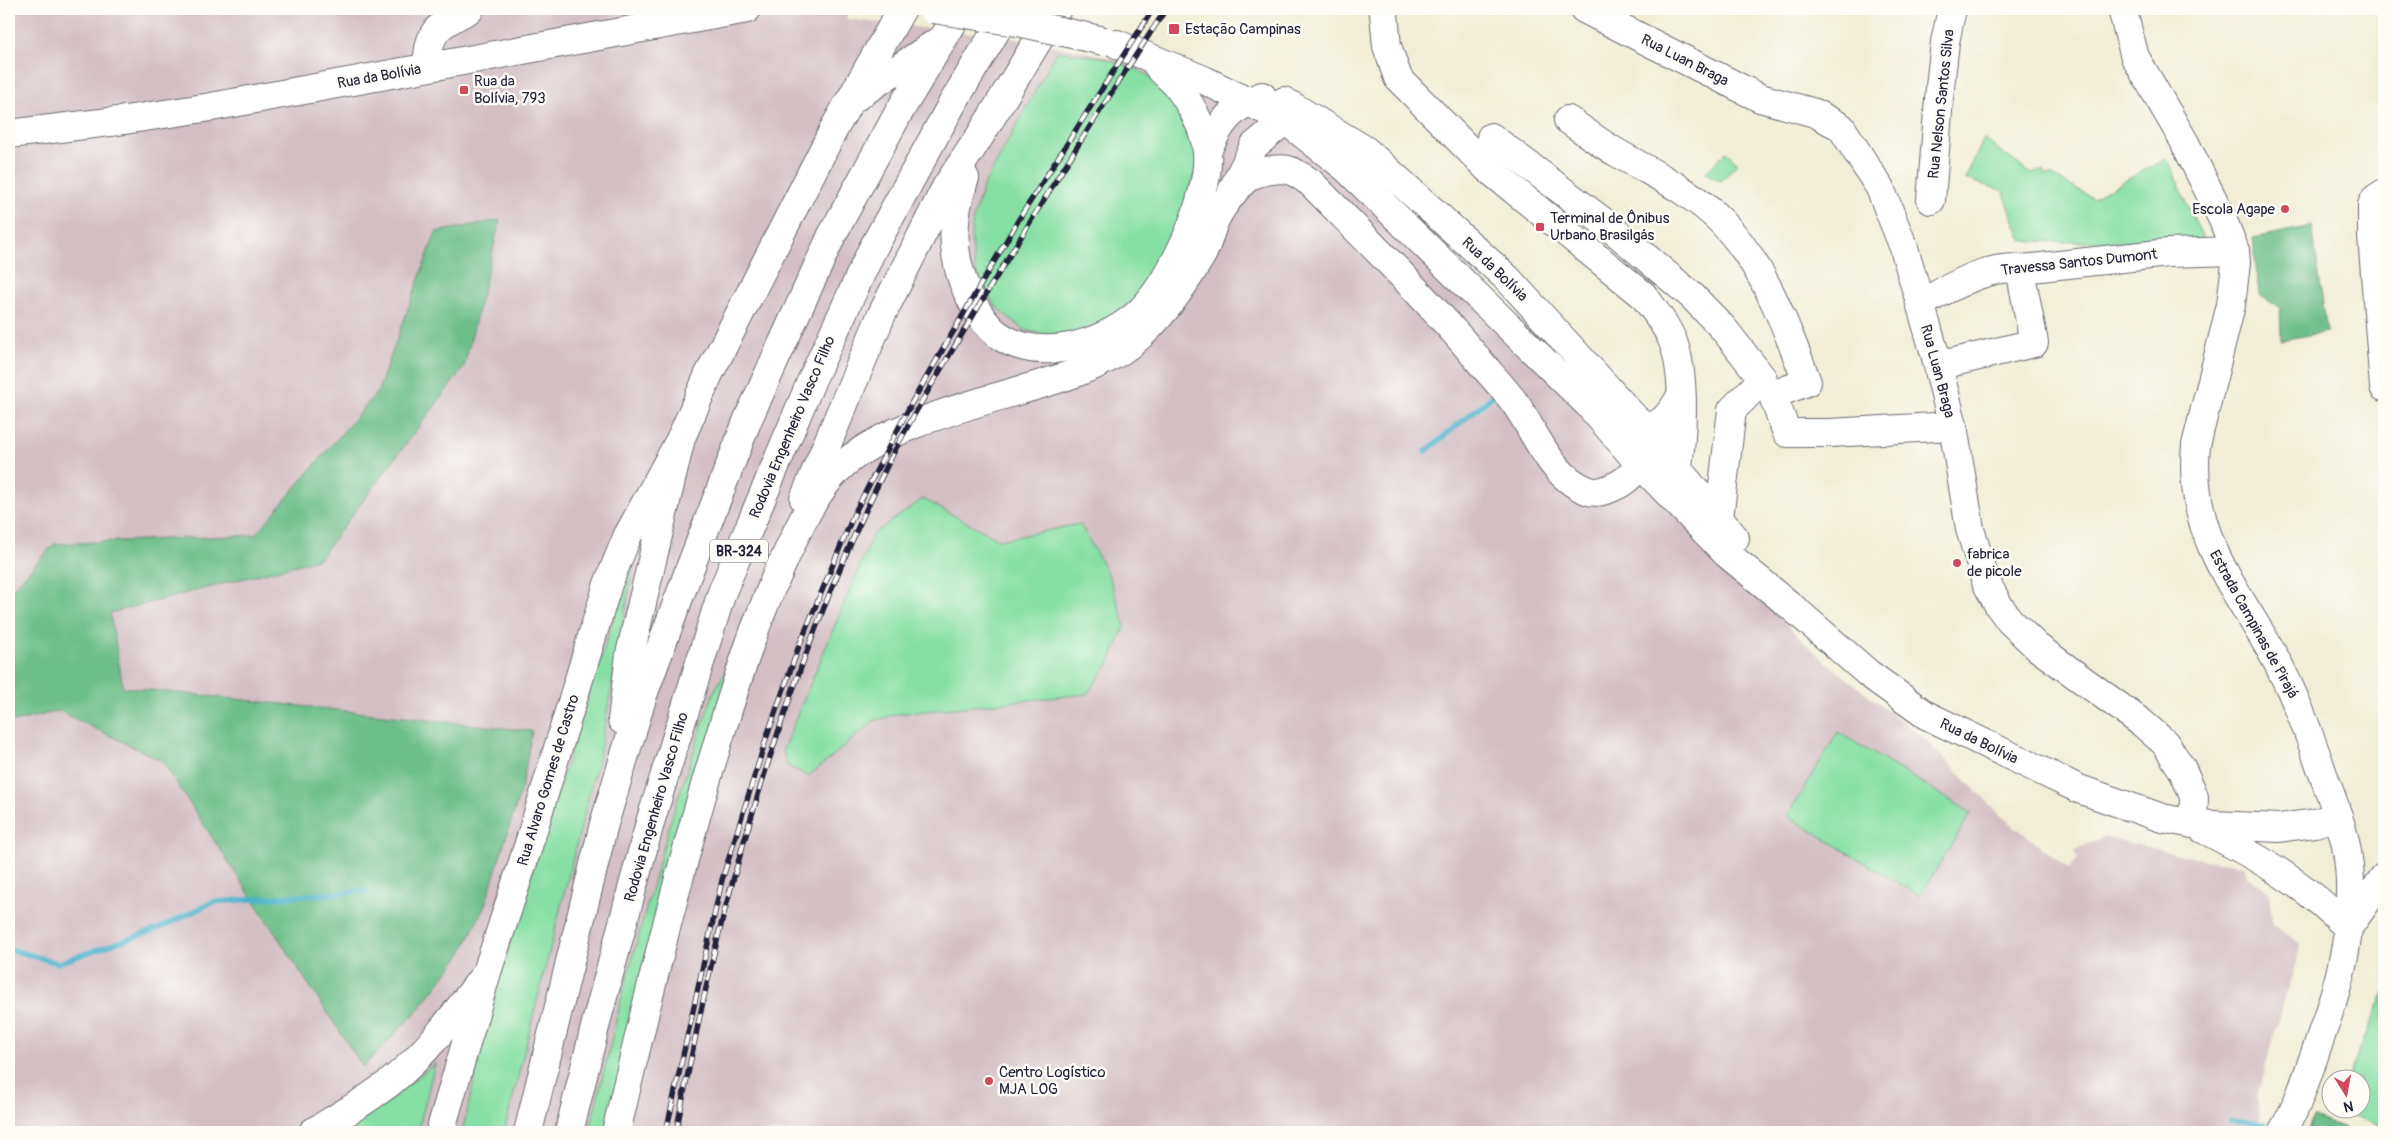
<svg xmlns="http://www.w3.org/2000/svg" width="2393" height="1141" font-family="Pangolin,sans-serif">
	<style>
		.industrial { fill: #d2bec3 }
		.green { fill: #86dfa4; stroke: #548070 }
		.forest { fill: #6cbe8a; stroke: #477062 }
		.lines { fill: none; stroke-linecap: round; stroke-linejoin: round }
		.stream { stroke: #4db3cb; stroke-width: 5.5 }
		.minor-casing { stroke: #6a6971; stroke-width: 30 }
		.major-casing { stroke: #6a6971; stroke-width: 30 }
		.highway-casing { stroke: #6a6971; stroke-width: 30 }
		.minor { stroke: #fff; stroke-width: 28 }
		.major { stroke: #fff; stroke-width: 28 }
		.highway { stroke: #fff; stroke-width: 28 }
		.rail-casing { stroke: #22223b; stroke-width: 5.5 }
		.rail { stroke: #fdfcf7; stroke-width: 4; stroke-dasharray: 11; stroke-linecap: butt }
		.major-bridge-casing { stroke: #6a6971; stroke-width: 30; stroke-linecap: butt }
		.major-bridge { stroke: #fff; stroke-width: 28 }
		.poi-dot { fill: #d1495b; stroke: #fdfcf7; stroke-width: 2 }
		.labels { text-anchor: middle; stroke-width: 5; stroke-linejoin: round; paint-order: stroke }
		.shield { fill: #fdfcf7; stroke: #646373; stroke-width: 1 }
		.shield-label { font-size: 14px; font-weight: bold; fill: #22223b }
		.poi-label { font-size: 15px; fill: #22223b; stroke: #fdfcf7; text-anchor: start }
		.street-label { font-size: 15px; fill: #22223b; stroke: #fdfcf7 }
	</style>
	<rect width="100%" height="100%" fill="#fdfcf7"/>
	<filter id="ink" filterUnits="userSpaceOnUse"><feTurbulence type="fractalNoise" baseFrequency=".02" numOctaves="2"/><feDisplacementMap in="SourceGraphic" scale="10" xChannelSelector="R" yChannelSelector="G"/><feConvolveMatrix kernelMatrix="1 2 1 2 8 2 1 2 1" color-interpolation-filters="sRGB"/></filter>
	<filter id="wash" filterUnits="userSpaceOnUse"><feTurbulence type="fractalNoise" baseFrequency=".0096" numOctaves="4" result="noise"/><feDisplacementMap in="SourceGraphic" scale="20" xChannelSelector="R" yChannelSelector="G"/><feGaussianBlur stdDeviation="1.12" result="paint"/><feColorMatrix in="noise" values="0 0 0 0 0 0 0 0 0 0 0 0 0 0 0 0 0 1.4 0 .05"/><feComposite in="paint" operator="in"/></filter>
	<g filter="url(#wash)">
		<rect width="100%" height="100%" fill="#f1edd6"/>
		<path class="industrial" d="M 9,9 L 849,9 L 846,19 L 1010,38 L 1080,50 L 1139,65 L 1250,113 L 1333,157 L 1450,250 L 1555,357 L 1703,542 L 1821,658 L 1926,740 L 2000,815 L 2069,869 L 2079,857 L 2074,850 L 2104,837 L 2204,860 L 2244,865 L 2248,878 L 2268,890 L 2273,925 L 2301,944 L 2257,1096 L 2261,1132 L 9,1132 Z"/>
		<g class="green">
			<path d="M 1057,51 L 1101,57 L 1137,69 L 1165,86 L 1180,100 L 1200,154 L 1181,223 L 1160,263 L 1141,293 L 1113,318 L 1078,332 L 1060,335 L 1041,334 L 1024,330 L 995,306 L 975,271 L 971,236 L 973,218 L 983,187 Z"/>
			<path d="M 1984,139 L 2030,173 L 2043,171 L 2045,176 L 2051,175 L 2093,198 L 2167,158 L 2205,244 L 2022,241 L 2003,191 L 1965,179 Z"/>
			<path d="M 1726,152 L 1738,163 L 1721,181 L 1705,173 Z"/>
			<path d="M 923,499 L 1000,540 L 1080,524 L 1108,574 L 1125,625 L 1109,664 L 1087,694 L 897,714 L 874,721 L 809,776 L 787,766 L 783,749 L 873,534 Z"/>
			<path d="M 637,546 L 600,751 L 504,1132 L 462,1132 L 487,1026 L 521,905 Z"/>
			<path d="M 734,657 L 605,1132 L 589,1132 L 623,992 L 670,822 L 713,693 Z"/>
			<path d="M 1838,732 L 1971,813 L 1920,896 L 1787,816 Z"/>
			<path d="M 2384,992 L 2384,1128 L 2336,1109 L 2360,1108 L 2360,1078 L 2348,1078 Z"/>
			<path d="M 435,1063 L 418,1132 L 342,1132 L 384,1105 Z"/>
		</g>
		<g class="forest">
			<path d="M 500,220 L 464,367 L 319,559 L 110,613 L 123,687 L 532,731 L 522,786 L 485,905 L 462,953 L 418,1010 L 363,1067 L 162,761 L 59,711 L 9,723 L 9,593 L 54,544 L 255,535 L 378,391 L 436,232 Z"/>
			<path d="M 2312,226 L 2327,332 L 2281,340 L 2280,308 L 2259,295 L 2253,238 Z"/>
			<path d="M 2313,1117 L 2353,1132 L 2307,1132 Z"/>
		</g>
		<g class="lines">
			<g class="stream">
				<path d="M 1425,452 L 1495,394"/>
				<path d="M 9,949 L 58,963 L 160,928 L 213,902 L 367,891"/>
				<path d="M 2231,1121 L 2265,1124"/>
			</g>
		</g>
	</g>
	<g filter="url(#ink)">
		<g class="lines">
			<g class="minor-casing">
				<g id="minor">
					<path d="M 1584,9 L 1760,98 L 1815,113 L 1841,127 L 1880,188 L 1904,248 L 1935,354 L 1953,426 L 1970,529 L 1986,582 L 1999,606 L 2010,621 L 2037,647 L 2142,723 L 2165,743 L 2182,769 L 2191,789 L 2194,797 L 2193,824"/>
					<path d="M 427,67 C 429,29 437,26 470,9"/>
					<path d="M 1568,120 C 1585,131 1601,144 1619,154 C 1654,174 1692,192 1721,221 C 1764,265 1786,326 1807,382 L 1775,394 L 1774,399 L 1787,433 L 1830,433 L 1953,426"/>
					<path d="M 1491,137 L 1605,223 L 1692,296 L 1723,328 L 1763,379 L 1732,410 L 1719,519"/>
					<path d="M 2384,193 L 2375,199 L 2372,205 L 2372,236 L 2384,387"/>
					<path d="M 1931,200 L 1940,87 L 1945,42 L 1952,9"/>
					<path d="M 1929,299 C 1957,284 1991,264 2022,269 L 2168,253 L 2235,251"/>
					<path d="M 1950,363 L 2034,343 L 2020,269"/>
					<path d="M 2348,928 L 2384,877"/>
					<path d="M 313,1132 C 340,1116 368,1100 393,1080 C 430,1050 457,1011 486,973"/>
				</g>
			</g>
			<g class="major-casing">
				<g id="major">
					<path d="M 2122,9 L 2135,57 L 2184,141 L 2223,220 L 2235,251 L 2236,263 L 2231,305 L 2196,445 C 2188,531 2230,580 2270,649 C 2293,689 2308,731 2323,774 C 2332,798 2341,821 2346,846 C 2351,871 2351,903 2348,929 C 2344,969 2331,1007 2318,1045 C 2307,1075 2299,1105 2282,1132"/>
					<path d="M 1384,14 L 1387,46 L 1398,78 L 1487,168 L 1643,295 C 1653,308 1664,322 1671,337 C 1687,371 1683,445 1675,482"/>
					<path d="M 1117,44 L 1204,80 L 1285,120 L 1346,168 L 1589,405 L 1639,463 L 1727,554 L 1792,607 L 1869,674 L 1926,715 L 2079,789 L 2162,818 L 2193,824 L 2279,828 L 2315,823 L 2338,816"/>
					<path d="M 1284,101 L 1365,150 L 1508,279 L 1642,426 L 1735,538"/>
					<path d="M 9,134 L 118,121 L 211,107 L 747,9"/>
					<path d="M 1207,151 C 1220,123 1232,106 1262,96"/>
					<path d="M 965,178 C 951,216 950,254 967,291 C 975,309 986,328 1003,338 C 1044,362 1100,344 1134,317 C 1170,288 1211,197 1207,152 C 1205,130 1191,104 1178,87 C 1172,79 1163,73 1157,65"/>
					<path d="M 1232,191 L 1254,146 L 1285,120"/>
					<path d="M 804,499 L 881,316 L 946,187 L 980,136 L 1057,9"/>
					<path d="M 774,583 C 790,547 805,508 831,477 C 869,431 965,406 1021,390 C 1060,379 1099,368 1132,343 C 1160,320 1182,289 1200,258 C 1208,246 1209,233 1215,220 C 1220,209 1240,181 1251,176 C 1259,171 1279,168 1288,170 C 1296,172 1304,178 1311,183 C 1367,240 1424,295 1476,357 C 1489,373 1505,389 1517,406 C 1537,436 1552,478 1589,491 C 1596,493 1605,491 1611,488 C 1643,475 1639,456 1642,426 C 1662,429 1672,411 1681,396"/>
					<path d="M 2203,829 C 2256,856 2307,885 2348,928"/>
					<path d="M 440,1132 L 487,972 L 526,853 L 608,584 L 627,537 L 681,438 L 709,374 L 836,125 L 902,9"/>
					<path d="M 616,1132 C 655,968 695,803 750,643 C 759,617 770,592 780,566"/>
				</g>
			</g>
			<g class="highway-casing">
				<g id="highway">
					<path d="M 850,101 L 936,43"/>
					<path d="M 622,720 L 630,654 L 681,438"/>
					<path d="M 528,1132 L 604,824 L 643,695 L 690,568 L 748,419 L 832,235 L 899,112 L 961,9"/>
					<path d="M 569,1132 L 597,1019 L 651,819 L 722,592 L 813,377 L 872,250 L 952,104 L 1009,9"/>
				</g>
			</g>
			<use href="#minor" class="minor"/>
			<use href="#major" class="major"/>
			<use href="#highway" class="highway"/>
			<g class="rail-casing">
				<g id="rail">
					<path d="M 666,1132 L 722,880 L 767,736 L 799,646 L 854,514 L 911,404 L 1019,219 L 1153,9"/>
					<path d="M 676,1132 C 693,1049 709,965 732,884 C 771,742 820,602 885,470 C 911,416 944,365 974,314 C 1036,211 1100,109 1166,9"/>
				</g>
			</g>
			<use href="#rail" class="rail"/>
			<g class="major-bridge-casing">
				<path id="major-bridge" d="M 933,9 L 1023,23 L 1104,41"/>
			</g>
			<use href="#major-bridge" class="major-bridge"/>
		</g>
	</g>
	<g class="poi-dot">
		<rect x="1168" y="23" width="12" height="12" rx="2.5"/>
		<rect x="459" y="85" width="10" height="10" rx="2.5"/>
		<circle cx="2285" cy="209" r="5"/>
		<rect x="1535" y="222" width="10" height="10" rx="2.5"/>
		<circle cx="1957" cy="563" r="5"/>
		<circle cx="989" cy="1081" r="5"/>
	</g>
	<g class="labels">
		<rect class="shield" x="710" y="539.5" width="58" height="23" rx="4"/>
		<g class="shield-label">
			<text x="739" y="556">BR-324</text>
		</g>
		<g class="poi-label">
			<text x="1185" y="34">Estação Campinas</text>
			<text x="474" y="86">Rua da<tspan x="474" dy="17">Bolívia, 793</tspan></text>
			<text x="2275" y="214" text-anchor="end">Escola Agape</text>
			<text x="1550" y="223">Terminal de Ônibus<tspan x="1550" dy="17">Urbano Brasilgás</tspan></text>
			<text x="1967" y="559">fabrica<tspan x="1967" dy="17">de picole</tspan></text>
			<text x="999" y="1077">Centro Logístico<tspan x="999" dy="17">MJA LOG</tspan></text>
		</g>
		<g class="street-label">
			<text transform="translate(1685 60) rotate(27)" y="5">Rua Luan Braga</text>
			<text transform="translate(379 76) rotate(-10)" y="5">Rua da Bolívia</text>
			<text transform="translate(1941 104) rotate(-84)" y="5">Rua Nelson Santos Silva</text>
			<text transform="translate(2079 262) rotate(-6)" y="5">Travessa Santos Dumont</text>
			<text transform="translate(1495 269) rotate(44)" y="5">Rua da Bolívia</text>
			<text transform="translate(1938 371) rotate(75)" y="5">Rua Luan Braga</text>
			<text transform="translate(792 427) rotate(-67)" y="5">Rodovia Engenheiro Vasco Filho</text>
			<text transform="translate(2254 624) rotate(61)" y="5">Estrada Campinas de Pirajá</text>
			<text transform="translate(1979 741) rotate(26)" y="5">Rua da Bolívia</text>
			<text transform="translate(548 780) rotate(-73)" y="5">Rua Alvaro Gomes de Castro</text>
			<text transform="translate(656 807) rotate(-74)" y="5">Rodovia Engenheiro Vasco Filho</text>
		</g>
	</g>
	<rect width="2393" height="1141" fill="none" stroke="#fdfcf7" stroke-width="30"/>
	<g transform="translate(2346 1094) rotate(169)"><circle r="24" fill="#fdfcf7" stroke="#a5a5ac"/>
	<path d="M0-4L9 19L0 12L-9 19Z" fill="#d1495b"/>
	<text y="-8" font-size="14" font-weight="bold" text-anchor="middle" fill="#22223b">N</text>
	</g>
</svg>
